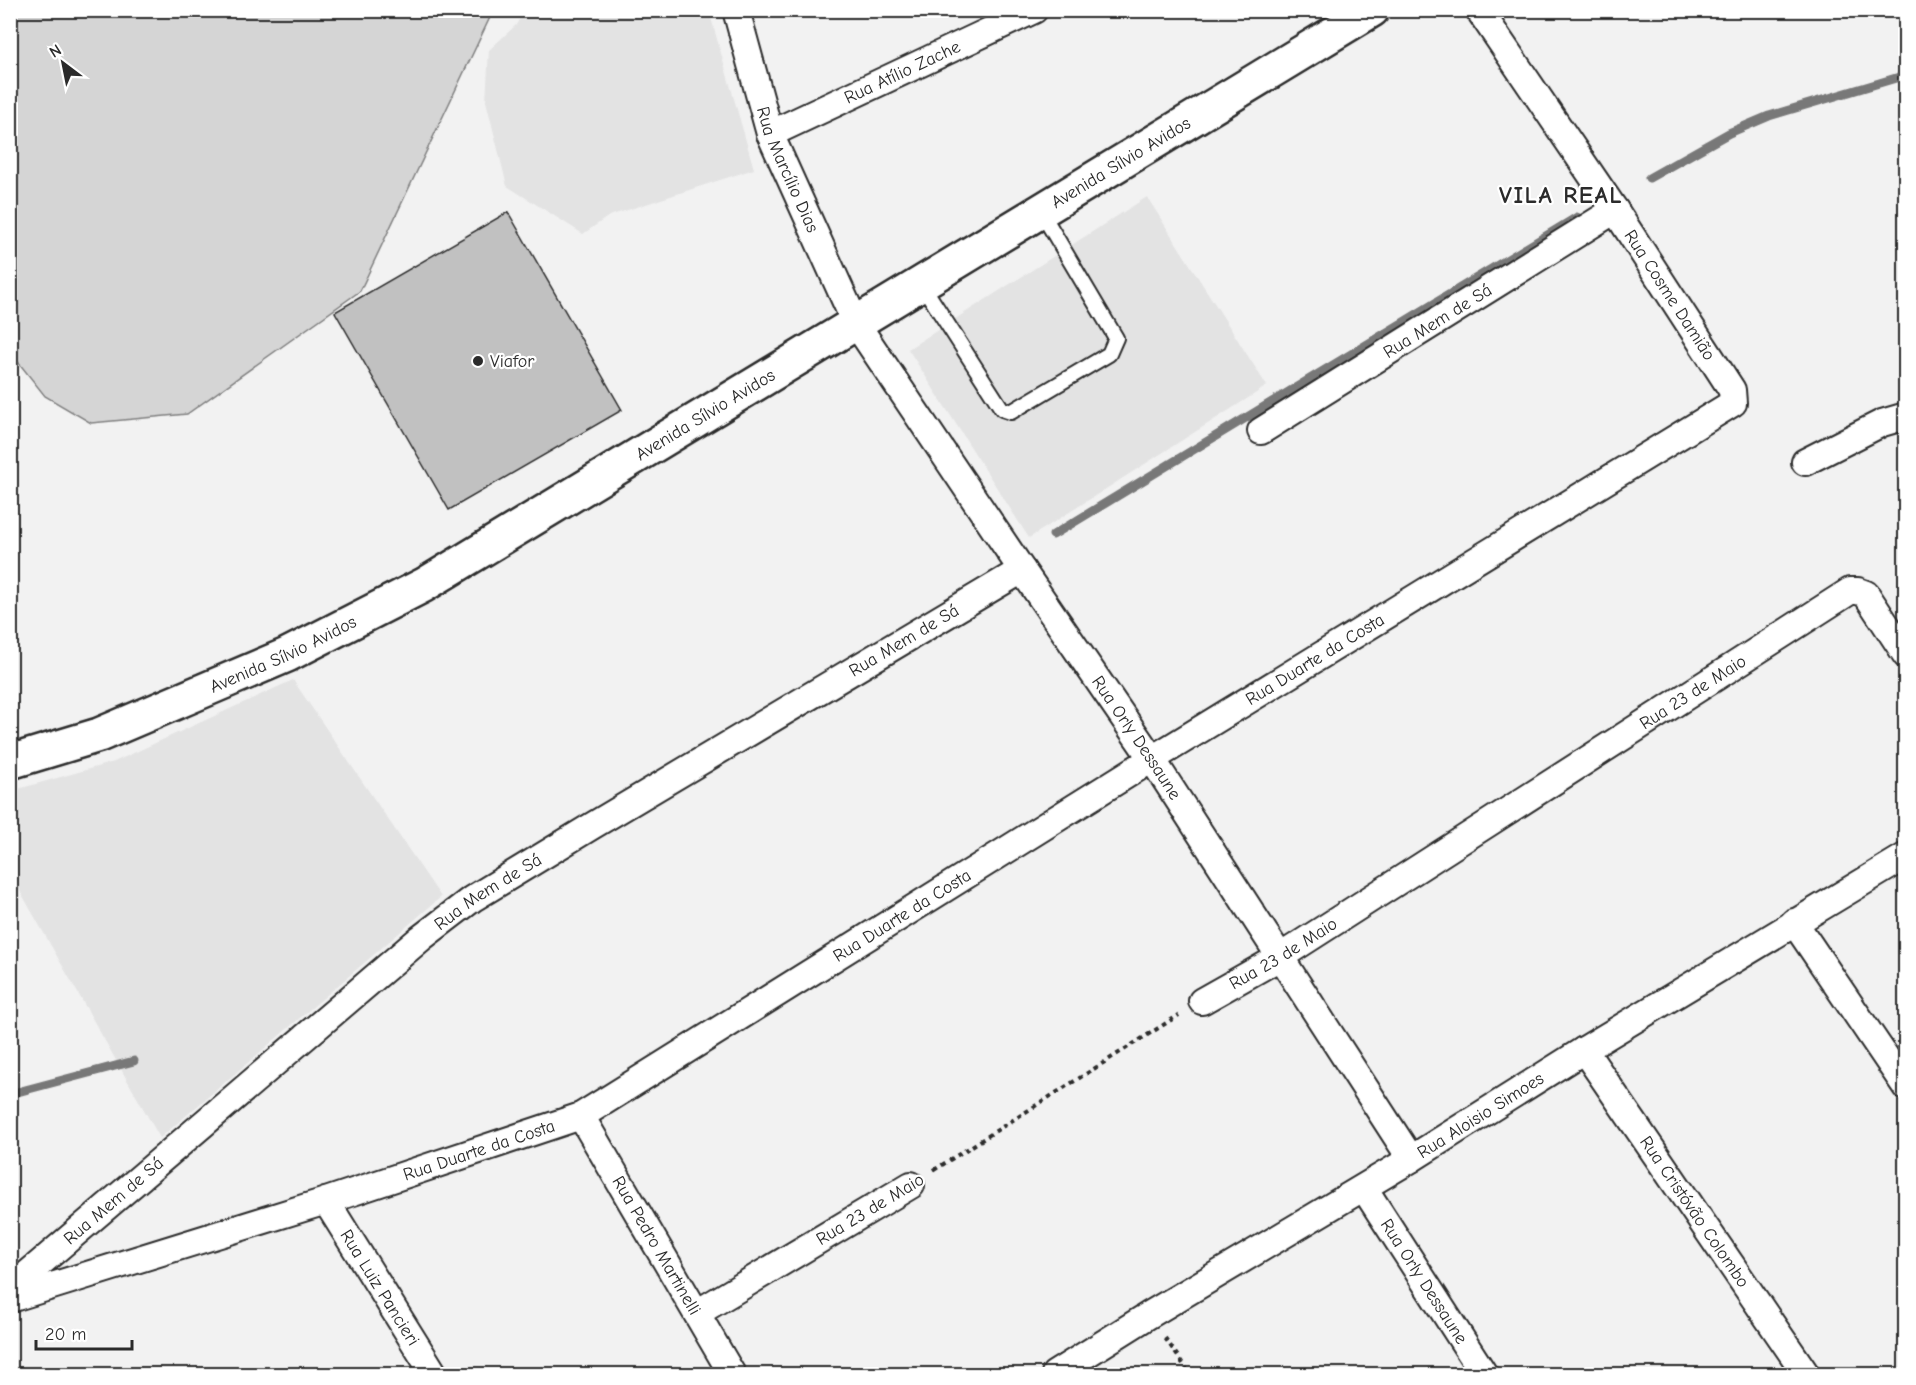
<svg xmlns="http://www.w3.org/2000/svg" width="1916" height="1385" font-family="'Comic Neue',sans-serif">
	<style>
		.built { fill: #e3e3e3 }
		.green { fill: #d5d5d5; stroke: #808080; stroke-width: 1.5 }
		.lines { fill: none; stroke-linecap: round; stroke-linejoin: round }
		.stream { stroke: #787878; stroke-width: 9 }
		.building { fill: #c1c1c1; stroke: #2b2b2b; stroke-width: 1.5 }
		.lane-casing { stroke: #2b2b2b; stroke-width: 18 }
		.street-casing { stroke: #2b2b2b; stroke-width: 30 }
		.secondary-casing { stroke: #2b2b2b; stroke-width: 38 }
		.path { stroke: #2b2b2b; stroke-width: 4; stroke-dasharray: 4.5 4.5; stroke-linecap: butt }
		.lane { stroke: #fff; stroke-width: 14 }
		.street { stroke: #fff; stroke-width: 26 }
		.secondary { stroke: #fff; stroke-width: 33 }
		.poi-dot { fill: #2b2b2b; stroke: #fff; stroke-width: 2 }
		.labels { text-anchor: middle; stroke-width: 4.5; stroke-linejoin: round; paint-order: stroke }
		.street-label { font-size: 18px; fill: #2b2b2b; stroke: #fff }
		.poi-label { font-size: 18px; fill: #2b2b2b; stroke: #fff; text-anchor: start }
		.district-label { font-size: 24px; font-weight: bold; letter-spacing: 1.5px; fill: #2b2b2b; stroke: #fff }
	</style>
	<rect width="100%" height="100%" fill="#f2f2f2"/>
	<filter id="ink" filterUnits="userSpaceOnUse"><feTurbulence type="fractalNoise" baseFrequency=".0167" numOctaves="2"/><feDisplacementMap in="SourceGraphic" scale="12" xChannelSelector="R" yChannelSelector="G"/><feConvolveMatrix kernelMatrix="1 2 1 2 8 2 1 2 1" color-interpolation-filters="sRGB"/></filter>
	<g filter="url(#ink)">
		<g class="built">
			<path d="M 524,11 L 709,11 L 754,169 L 609,216 L 583,234 L 507,186 L 486,101 L 489,50 L 516,25 Z"/>
			<path d="M 1147,197 L 1267,386 L 1029,538 L 908,349 Z"/>
			<path d="M 293,680 L 441,897 L 160,1138 L 11,875 L 11,791 L 114,762 Z"/>
		</g>
		<path class="green" d="M 10,11 L 11,10 L 493,11 L 360,291 L 187,414 L 91,423 L 45,396 L 11,353 Z"/>
		<g class="lines">
			<g class="stream">
				<path d="M 1649,178 L 1729,133 L 1769,116 L 1906,75"/>
				<path d="M 1053,535 L 1577,217"/>
				<path d="M 10,1094 L 134,1061"/>
			</g>
		</g>
		<path class="building" d="M 508,212 L 622,410 L 449,510 L 335,312 Z"/>
		<g class="lines">
			<g class="lane-casing">
				<path id="lane" d="M 921,283 L 1002,409 L 1011,412 L 1109,354 L 1116,338 L 1040,210"/>
			</g>
			<g class="street-casing">
				<g id="street">
					<path id="s1" d="M 736,10 L 770,134 L 855,322 L 1022,570 L 1152,759 L 1411,1159"/>
					<path id="s2" d="M 770,134 L 1034,10"/>
					<path id="s3" d="M 1261,431 L 1615,210"/>
					<path d="M 1805,462 L 1882,423 L 1906,416"/>
					<path d="M 1794,922 L 1906,1087"/>
					<path id="s4" d="M 1202,1001 L 1280,957 L 1850,591 L 1858,591 L 1866,594 L 1906,655"/>
					<path id="s5" d="M 1584,1050 L 1806,1374"/>
					<path id="s6" d="M 581,1116 L 732,1374"/>
					<path id="s7" d="M 1364,1188 L 1484,1374"/>
					<path id="s8" d="M 326,1201 L 434,1374"/>
					<path id="s9" d="M 10,1289 L 421,938 L 472,899 L 592,826 L 1022,570"/>
					<path id="s10" d="M 10,1299 L 326,1201 L 581,1116 L 1152,759 L 1733,403 L 1732,390 L 1615,210 L 1479,10"/>
					<path d="M 697,1313 L 911,1185"/>
					<path id="s11" d="M 1055,1374 L 1149,1315 L 1411,1159 L 1584,1050 L 1906,856"/>
				</g>
			</g>
			<g class="secondary-casing">
				<g id="secondary">
					<path id="s12" d="M 10,762 L 99,735 L 287,655 L 424,585 L 1372,10"/>
				</g>
			</g>
			<g class="path">
				<path d="M 934,1170 L 1179,1015"/>
				<path d="M 1165,1338 L 1190,1374"/>
			</g>
			<use href="#lane" class="lane"/>
			<use href="#street" class="street"/>
			<use href="#secondary" class="secondary"/>
		</g>
	</g>
	<circle class="poi-dot" cx="478" cy="361" r="6"/>
	<g class="labels">
		<g class="street-label">
			<text dy="6" stroke="none"><textPath href="#s2" startOffset="146">Rua Atílio Zache</textPath></text>
			<text dy="6" stroke="none"><textPath href="#s12" startOffset="1266">Avenida Sílvio Avidos</textPath></text>
			<text dy="6" stroke="none"><textPath href="#s1" startOffset="168">Rua Marcílio Dias</textPath></text>
			<text transform="translate(1670 295) rotate(57)" y="6">Rua Cosme Damião</text>
			<text dy="6" stroke="none"><textPath href="#s3" startOffset="208">Rua Mem de Sá</textPath></text>
			<text dy="6" stroke="none"><textPath href="#s12" startOffset="780">Avenida Sílvio Avidos</textPath></text>
			<text dy="6" stroke="none"><textPath href="#s9" startOffset="1108">Rua Mem de Sá</textPath></text>
			<text dy="6" stroke="none"><textPath href="#s12" startOffset="294">Avenida Sílvio Avidos</textPath></text>
			<text dy="6" stroke="none"><textPath href="#s10" startOffset="1464">Rua Duarte da Costa</textPath></text>
			<text dy="6" stroke="none"><textPath href="#s4" startOffset="580">Rua 23 de Maio</textPath></text>
			<text dy="6" stroke="none"><textPath href="#s1" startOffset="837">Rua Orly Dessaune</textPath></text>
			<text dy="6" stroke="none"><textPath href="#s9" startOffset="622">Rua Mem de Sá</textPath></text>
			<text dy="6" stroke="none"><textPath href="#s10" startOffset="978">Rua Duarte da Costa</textPath></text>
			<text dy="6" stroke="none"><textPath href="#s4" startOffset="94">Rua 23 de Maio</textPath></text>
			<text dy="6" stroke="none"><textPath href="#s11" startOffset="498">Rua Aloisio Simoes</textPath></text>
			<text dy="6" stroke="none"><textPath href="#s10" startOffset="492">Rua Duarte da Costa</textPath></text>
			<text dy="6" stroke="none"><textPath href="#s9" startOffset="136">Rua Mem de Sá</textPath></text>
			<text transform="translate(870 1209) rotate(-31)" y="6">Rua 23 de Maio</text>
			<text dy="6" stroke="none"><textPath href="#s5" startOffset="196">Rua Cristóvão Colombo</textPath></text>
			<text dy="6" stroke="none"><textPath href="#s6" startOffset="150">Rua Pedro Martinelli</textPath></text>
			<text dy="6" stroke="none"><textPath href="#s7" startOffset="111">Rua Orly Dessaune</textPath></text>
			<text dy="6" stroke="none"><textPath href="#s8" startOffset="102">Rua Luiz Pancieri</textPath></text>
		</g>
		<g class="poi-label">
			<text x="490" y="367">Viafor</text>
		</g>
		<g class="district-label">
			<text x="1561" y="203">VILA REAL</text>
		</g>
	</g>
	<rect width="1916" height="1385" fill="none" stroke="#fff" stroke-width="36"/>
	<rect x="18" y="18" width="1880" height="1349" fill="none" stroke="#2b2b2b" stroke-width="2" filter="url(#ink)"/>
	<g transform="translate(63 63) rotate(328)" stroke="#ffffff" stroke-width="4.5" paint-order="stroke">
	<path d="M0-4.5L10 22L0 15L-10 22Z" fill="#2b2b2b"/>
	<text y="-9" font-size="16" font-weight="bold" text-anchor="middle" fill="#2b2b2b">N</text>
	</g>
	<path d="M36 1340v9h96v-9" fill="none" stroke="#2b2b2b" stroke-width="3"/>
	<text x="45" y="1340" font-size="18" fill="#2b2b2b" stroke="#ffffff" stroke-width="4.5" paint-order="stroke">20 m</text>
</svg>
